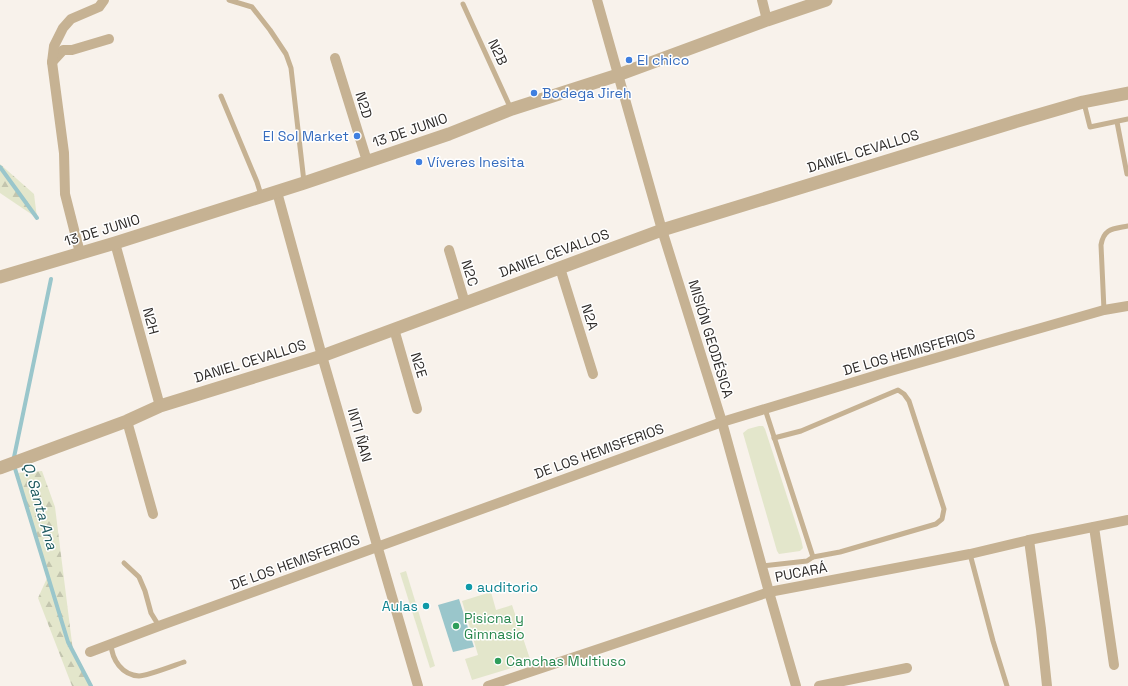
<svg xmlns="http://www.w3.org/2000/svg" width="1128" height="686" font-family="'Space Grotesk',sans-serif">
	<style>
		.green { fill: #e3e6cb }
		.forest { fill: url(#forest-firs) }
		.water { fill: #9ac6cb }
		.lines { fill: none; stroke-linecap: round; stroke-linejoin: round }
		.stream { stroke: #9ac6cb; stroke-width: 4 }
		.service { stroke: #c6b293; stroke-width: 5 }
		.minor { stroke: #c6b293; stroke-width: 10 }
		.tertiary { stroke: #c6b293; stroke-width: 13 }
		.shop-dot { fill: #3f7fe0; stroke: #fff; stroke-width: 1.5 }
		.culture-dot { fill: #0f9aa8; stroke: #fff; stroke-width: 1.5 }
		.leisure-dot { fill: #2e9e5b; stroke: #fff; stroke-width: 1.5 }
		.labels { text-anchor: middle; stroke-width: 3; stroke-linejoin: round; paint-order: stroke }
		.street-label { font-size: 14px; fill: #2f2c2a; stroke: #fff }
		.shop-label { font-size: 14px; fill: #366cbe; stroke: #fff; text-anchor: start }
		.culture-label { font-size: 14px; fill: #0d838f; stroke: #fff; text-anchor: start }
		.leisure-label { font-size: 14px; fill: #27864d; stroke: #fff; text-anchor: start }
		.water-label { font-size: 15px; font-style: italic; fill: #1c585e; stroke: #fff }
	</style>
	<defs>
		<pattern id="forest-firs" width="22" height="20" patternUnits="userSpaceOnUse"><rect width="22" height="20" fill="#e3e6cb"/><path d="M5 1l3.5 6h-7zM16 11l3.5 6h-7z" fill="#c3c5ae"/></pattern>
	</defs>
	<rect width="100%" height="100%" fill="#f8f2eb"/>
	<g class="green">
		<path d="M 759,426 L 763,426 L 765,429 L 801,539 L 803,548 L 800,551 L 779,554 L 777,551 L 743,433 L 748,429 Z"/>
		<path d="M 406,571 L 435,666 L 430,668 L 400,573 Z"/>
		<path d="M 491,592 L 496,610 L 512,605 L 531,662 L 472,680 L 465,659 L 478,655 L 462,601 Z"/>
	</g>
	<g class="forest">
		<path d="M 0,164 L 34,194 L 37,218 L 0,193 Z"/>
		<path d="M 42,471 L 55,507 L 73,651 L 91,686 L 72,686 L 38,598 L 48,576 L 17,473 Z"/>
	</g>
	<path class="water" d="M 459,599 L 474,647 L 453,652 L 438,605 Z"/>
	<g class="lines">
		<g class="stream">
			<path d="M 0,167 L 37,218"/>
			<path d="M 51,279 L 13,462 L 68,642 L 91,686"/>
		</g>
		<g class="service">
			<path d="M 229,0 L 252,7 L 270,30 L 286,54 L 291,68 L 304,182"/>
			<path d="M 463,4 L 511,109"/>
			<path d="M 221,96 L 257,182 L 261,195"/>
			<path d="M 1084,103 L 1090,127 L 1128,119"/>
			<path d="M 1117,122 L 1127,174"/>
			<path d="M 1104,310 L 1101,245 C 1104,228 1113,229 1128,226"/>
			<path d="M 774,438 L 801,431 L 898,390 L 904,394 L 909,401 L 944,509 L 942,519 L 936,524 L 840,552 L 813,557"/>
			<path d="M 970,554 L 993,641 L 1007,686"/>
			<path d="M 124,563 L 139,577 L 145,591 L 151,613 L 159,626"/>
			<path d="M 762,566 L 807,561 L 813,557 L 765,409"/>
			<path d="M 111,644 C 112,660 122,675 139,676 C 147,676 175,665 184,662"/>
		</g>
		<g class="minor">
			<path d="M 597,0 L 662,230 L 722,422 L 769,592 L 796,686"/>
			<path d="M 762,0 L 767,20"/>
			<path d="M 335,58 L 367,161"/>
			<path d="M 52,62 L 63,50 L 72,50 L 109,39"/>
			<path d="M 277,192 L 322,356 L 418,686"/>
			<path d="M 115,243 L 160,406"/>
			<path d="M 449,250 L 465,303"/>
			<path d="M 80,253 L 65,194 L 64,153 L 52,62 L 54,46 L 63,28 L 71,19 L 99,7 L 104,0"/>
			<path d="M 560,268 L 593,374"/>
			<path d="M 394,329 L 417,409"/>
			<path d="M 127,421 L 153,514"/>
			<path d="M 1094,527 L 1114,665"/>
			<path d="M 1029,540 L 1041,629 L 1047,686"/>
			<path d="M 90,652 L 159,626 L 722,422 L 887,372 L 1104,310 L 1128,306"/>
			<path d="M 488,686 L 769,592 L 970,554 L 1029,540 L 1128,520"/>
			<path d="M 819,686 L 907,668"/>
		</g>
		<g class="tertiary">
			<path d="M 0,277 L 115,243 L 304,183 L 449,134 L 512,109 L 618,75 L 767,20 L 826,0"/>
			<path d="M 0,468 L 127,421 L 160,406 L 322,356 L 662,230 L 1021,120 L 1083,102 L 1128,93"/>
		</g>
	</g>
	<g class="shop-dot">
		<circle cx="629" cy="60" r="4"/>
		<circle cx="534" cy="93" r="4"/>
		<circle cx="357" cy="136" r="4"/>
		<circle cx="419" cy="162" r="4"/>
	</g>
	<g class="culture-dot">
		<circle cx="469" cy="587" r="4"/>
		<circle cx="426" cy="606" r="4"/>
	</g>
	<g class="leisure-dot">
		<circle cx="456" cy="626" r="4"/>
		<circle cx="498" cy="661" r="4"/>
	</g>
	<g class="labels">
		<g class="street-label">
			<text transform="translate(498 52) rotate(65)" y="5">N2B</text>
			<text transform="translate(364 105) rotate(73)" y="5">N2D</text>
			<text transform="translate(410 130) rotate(-19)" y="5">13 DE JUNIO</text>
			<text transform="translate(863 151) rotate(-17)" y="5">DANIEL CEVALLOS</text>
			<text transform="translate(102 230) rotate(-17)" y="5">13 DE JUNIO</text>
			<text transform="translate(554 253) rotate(-20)" y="5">DANIEL CEVALLOS</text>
			<text transform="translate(470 273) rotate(73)" y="5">N2C</text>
			<text transform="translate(590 317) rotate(73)" y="5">N2A</text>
			<text transform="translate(151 321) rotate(75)" y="5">N2H</text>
			<text transform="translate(711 339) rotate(73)" y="5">MISIÓN GEODÉSICA</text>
			<text transform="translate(909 352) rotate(-16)" y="5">DE LOS HEMISFERIOS</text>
			<text transform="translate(250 361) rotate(-17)" y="5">DANIEL CEVALLOS</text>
			<text transform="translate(419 365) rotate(73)" y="5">N2E</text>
			<text transform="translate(360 435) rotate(74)" y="5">INTI ÑAN</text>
			<text transform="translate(599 451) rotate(-20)" y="5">DE LOS HEMISFERIOS</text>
			<text transform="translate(295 562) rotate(-20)" y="5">DE LOS HEMISFERIOS</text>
			<text transform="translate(801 572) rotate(-11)" y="5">PUCARÁ</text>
		</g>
		<g class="shop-label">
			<text x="637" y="65">El chico</text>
			<text x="542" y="98">Bodega Jireh</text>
			<text x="349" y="141" text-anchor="end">El Sol Market</text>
			<text x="427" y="167">Víveres Inesita</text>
		</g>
		<g class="culture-label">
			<text x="477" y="592">auditorio</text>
			<text x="418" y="611" text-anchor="end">Aulas</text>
		</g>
		<g class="leisure-label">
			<text x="464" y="623">Pisicna y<tspan x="464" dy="16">Gimnasio</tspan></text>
			<text x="506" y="666">Canchas Multiuso</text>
		</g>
		<g class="water-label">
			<text transform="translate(40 506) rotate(74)" y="5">Q. Santa Ana</text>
		</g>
	</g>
</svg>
